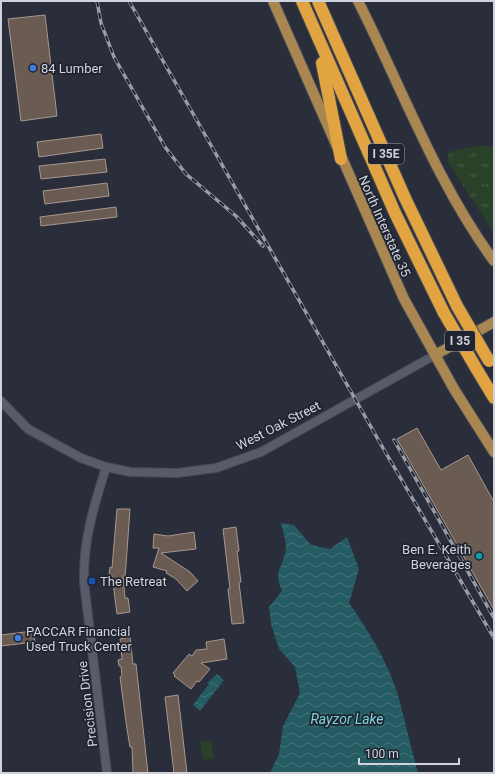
<svg xmlns="http://www.w3.org/2000/svg" width="495" height="774" font-family="Roboto,sans-serif">
	<style>
		.grass { fill: url(#grass-tufts) }
		.garden { fill: #294129 }
		.water { fill: url(#water-waves) }
		.building { fill: #6a5b53; stroke: #a8978e }
		.lines { fill: none; stroke-linecap: round; stroke-linejoin: round }
		.minor-casing { stroke: #474b55; stroke-width: 10 }
		.major-casing { stroke: #474b55; stroke-width: 12 }
		.highway-casing { stroke: #474b55; stroke-width: 14 }
		.minor { stroke: #575b6a; stroke-width: 8 }
		.major { stroke: #aa8751; stroke-width: 10 }
		.highway { stroke: #e2a440; stroke-width: 12 }
		.rail-casing { stroke: #999ca6; stroke-width: 3.5 }
		.rail { stroke: #202430; stroke-width: 2; stroke-dasharray: 6; stroke-linecap: butt }
		.highway-bridge-casing { stroke: #474b55; stroke-width: 14; stroke-linecap: butt }
		.highway-bridge { stroke: #e2a440; stroke-width: 12 }
		.shop-dot { fill: #3f7fe0; stroke: #202430; stroke-width: 1.5 }
		.culture-dot { fill: #0f9aa8; stroke: #202430; stroke-width: 1.5 }
		.transit-dot { fill: #1a4fb4; stroke: #202430; stroke-width: 1.5 }
		.labels { text-anchor: middle; stroke-width: 3.5; stroke-linejoin: round; paint-order: stroke }
		.shield { fill: #202430; stroke: #9b9ea8; stroke-width: 1 }
		.shield-label { font-size: 12px; font-weight: bold; fill: #d0d3db }
		.poi-label { font-size: 13px; fill: #d0d3db; stroke: #202430; text-anchor: start }
		.street-label { font-size: 13px; fill: #d0d3db; stroke: #202430 }
		.water-label { font-size: 14px; font-style: italic; fill: #7cd5e3; stroke: #202430 }
	</style>
	<defs>
		<pattern id="grass-tufts" width="24" height="20" patternUnits="userSpaceOnUse"><rect width="24" height="20" fill="#294129"/><path d="M3 7l-1-3M5 7V3M7 7l1-3M15 17l-1-3M17 17v-4M19 17l1-3" fill="none" stroke="#475c47"/></pattern>
		<pattern id="water-waves" width="16" height="10" patternUnits="userSpaceOnUse"><rect width="16" height="10" fill="#255b63"/><path d="M0 5q4-4 8 0t8 0" fill="none" stroke="#447279"/></pattern>
	</defs>
	<rect width="100%" height="100%" fill="#292e3a"/>
	<path class="grass" d="M 475,146 L 494,147 L 494,233 L 447,161 L 449,152 Z"/>
	<path class="garden" d="M 211,741 L 214,758 L 203,760 L 200,742 Z"/>
	<g class="water">
		<path d="M 281,523 L 294,525 L 311,545 L 330,549 L 347,537 L 359,569 L 349,603 C 369,631 388,663 398,695 C 405,721 411,747 418,773 L 270,773 L 279,754 L 283,726 L 300,693 L 295,667 L 279,649 L 271,624 L 269,607 L 282,591 C 274,571 280,572 285,554 C 288,544 283,532 281,523 Z"/>
		<path d="M 217,674 L 224,680 L 200,711 L 193,705 L 209,684 L 207,683 Z"/>
	</g>
	<g class="building">
		<path d="M 45,15 L 57,116 L 21,121 L 8,19 Z"/>
		<path d="M 101,134 L 103,148 L 39,157 L 37,142 Z"/>
		<path d="M 105,159 L 107,172 L 41,179 L 39,166 Z"/>
		<path d="M 107,183 L 109,196 L 45,204 L 43,191 Z"/>
		<path d="M 116,207 L 117,217 L 41,226 L 40,217 Z"/>
		<path d="M 417,428 L 441,470 L 468,455 L 494,502 L 494,610 L 397,439 Z"/>
		<path d="M 117,509 L 130,509 L 126,565 L 125,576 L 123,576 L 125,598 L 128,598 L 130,612 L 117,614 L 112,575 L 109,575 L 110,567 L 112,568 Z"/>
		<path d="M 236,527 L 239,551 L 237,551 L 241,582 L 239,583 L 244,623 L 232,624 L 228,589 L 230,589 L 223,529 Z"/>
		<path d="M 194,532 L 196,549 L 161,553 L 190,572 L 198,581 L 187,591 L 176,579 L 166,573 L 167,571 L 153,567 L 159,548 L 153,548 L 154,534 L 168,536 Z"/>
		<path d="M 33,631 L 35,642 L 1,646 L 1,635 Z"/>
		<path d="M 130,637 L 133,664 L 136,664 L 148,773 L 133,773 L 132,747 L 130,747 L 127,729 L 120,677 L 122,676 L 121,666 L 119,666 L 118,660 L 122,659 L 120,639 Z"/>
		<path d="M 224,639 L 227,659 L 201,663 L 210,669 L 199,682 L 197,681 L 191,689 L 174,676 L 175,675 L 173,673 L 189,654 L 192,656 L 196,650 L 207,649 L 206,642 Z"/>
		<path d="M 178,695 L 187,773 L 174,773 L 165,697 Z"/>
	</g>
	<g class="lines">
		<g class="minor-casing">
			<g id="minor">
				<path d="M 1,401 L 28,429 L 81,458 L 106,467 L 131,472 L 177,473 L 216,468 L 261,452 L 435,355"/>
				<path d="M 106,467 C 94,506 83,540 84,582 L 107,773"/>
			</g>
		</g>
		<g class="major-casing">
			<g id="major">
				<path d="M 273,1 L 404,299 L 454,389 L 494,452"/>
				<path d="M 358,1 C 401,86 437,184 494,261"/>
				<path d="M 435,355 L 494,322"/>
			</g>
		</g>
		<g class="highway-casing">
			<g id="highway">
				<path d="M 302,1 L 395,213 L 444,313"/>
				<path d="M 318,1 L 405,198 L 457,306"/>
				<path d="M 322,63 L 341,159"/>
				<path d="M 476,368 L 494,398"/>
			</g>
		</g>
		<use href="#minor" class="minor"/>
		<use href="#major" class="major"/>
		<use href="#highway" class="highway"/>
		<g class="rail-casing">
			<g id="rail">
				<path d="M 97,1 L 101,23 L 114,57 L 165,147 L 186,174 L 236,216 L 263,246"/>
				<path d="M 129,1 L 383,448 L 494,638"/>
				<path d="M 394,440 L 494,618"/>
			</g>
		</g>
		<use href="#rail" class="rail"/>
		<g class="highway-bridge-casing">
			<g id="highway-bridge">
				<path d="M 457,306 L 489,361"/>
				<path d="M 444,313 L 476,368"/>
			</g>
		</g>
		<use href="#highway-bridge" class="highway-bridge"/>
	</g>
	<g class="shop-dot">
		<circle cx="33" cy="68" r="4"/>
		<circle cx="18" cy="638" r="4"/>
	</g>
	<circle class="culture-dot" cx="479" cy="556" r="4"/>
	<rect class="transit-dot" x="88" y="577" width="8" height="8" rx="2"/>
	<g class="labels">
		<g class="shield">
			<rect x="368" y="144" width="36" height="20" rx="3"/>
			<rect x="445" y="331" width="30" height="20" rx="3"/>
		</g>
		<g class="shield-label">
			<text x="386" y="158">I 35E</text>
			<text x="460" y="345">I 35</text>
		</g>
		<g class="poi-label">
			<text x="41" y="73">84 Lumber</text>
			<text x="471" y="554" text-anchor="end">Ben E. Keith<tspan x="471" dy="15">Beverages</tspan></text>
			<text x="100" y="586">The Retreat</text>
			<text x="26" y="636">PACCAR Financial<tspan x="26" dy="15">Used Truck Center</tspan></text>
		</g>
		<g class="street-label">
			<text transform="translate(385 226) rotate(66)" y="5">North Interstate 35</text>
			<text transform="translate(278 425) rotate(-27)" y="5">West Oak Street</text>
			<text transform="translate(87 704) rotate(-97)" y="5">Precision Drive</text>
		</g>
		<g class="water-label">
			<text x="347" y="724">Rayzor Lake</text>
		</g>
	</g>
	<rect width="495" height="774" fill="none" stroke="#d0d3db" stroke-width="4"/>
	<path d="M359 758v6h100v-6" fill="none" stroke="#d0d3db" stroke-width="2"/>
	<text x="365" y="758" font-size="12" fill="#d0d3db" stroke="#202430" stroke-width="3" paint-order="stroke">100 m</text>
</svg>
